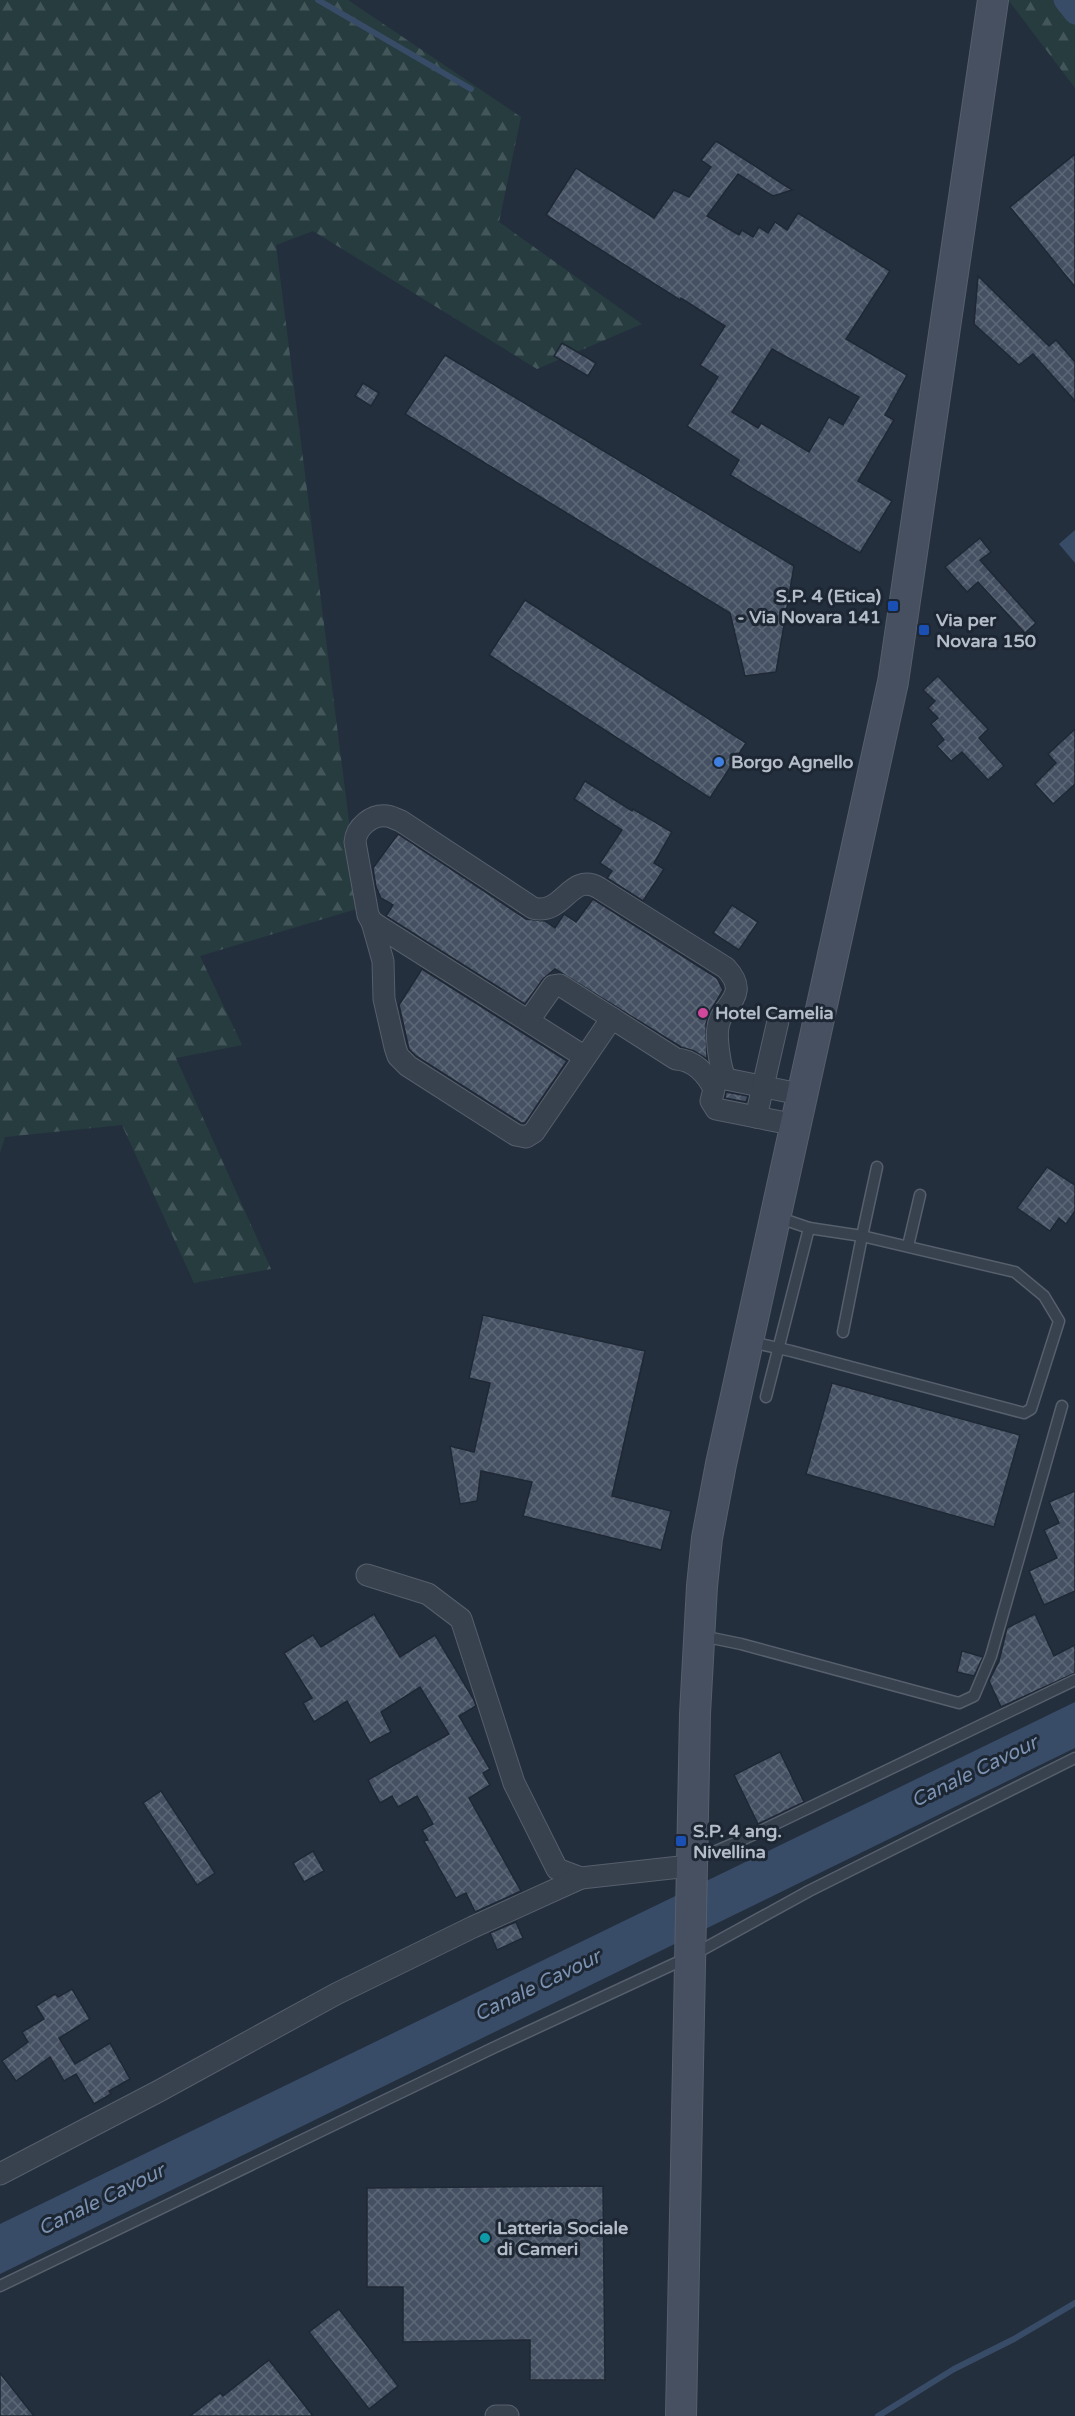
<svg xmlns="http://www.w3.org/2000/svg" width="1075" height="2416" font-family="'Varela Round',sans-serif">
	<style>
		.forest { fill: url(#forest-firs) }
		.water { fill: #394c67 }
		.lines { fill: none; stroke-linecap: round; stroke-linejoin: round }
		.stream { stroke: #394c67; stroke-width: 6 }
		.canal { stroke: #394c67; stroke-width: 21 }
		.building { fill: url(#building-cross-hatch); stroke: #1f2835; stroke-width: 1.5; fill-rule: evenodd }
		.lane-casing { stroke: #565f6c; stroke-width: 13 }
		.street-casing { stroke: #565f6c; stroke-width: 23 }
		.secondary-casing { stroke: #565f6c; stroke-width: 32 }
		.lane { stroke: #38414e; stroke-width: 10 }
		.street { stroke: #38414e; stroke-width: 21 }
		.secondary { stroke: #465061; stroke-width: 30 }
		.transit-dot { fill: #1a4fb4; stroke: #1d2633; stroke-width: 2 }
		.shop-dot { fill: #3f7fe0; stroke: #1d2633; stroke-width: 2 }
		.hotel-dot { fill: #d1479c; stroke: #1d2633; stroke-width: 2 }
		.culture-dot { fill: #0f9aa8; stroke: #1d2633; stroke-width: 2 }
		.labels { text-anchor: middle; stroke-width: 6; stroke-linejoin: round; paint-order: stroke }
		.poi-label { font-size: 18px; font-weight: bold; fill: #b4bcc9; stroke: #1d2633; text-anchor: start }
		.water-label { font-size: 20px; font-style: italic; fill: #7c92b1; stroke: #1d2633 }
	</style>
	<defs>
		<pattern id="forest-firs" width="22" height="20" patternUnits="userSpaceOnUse" patternTransform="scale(1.5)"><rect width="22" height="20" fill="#263c3f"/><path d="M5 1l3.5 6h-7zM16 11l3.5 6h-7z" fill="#435659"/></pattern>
		<pattern id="building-cross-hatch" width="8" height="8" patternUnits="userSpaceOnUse" patternTransform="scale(1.5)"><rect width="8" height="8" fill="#455162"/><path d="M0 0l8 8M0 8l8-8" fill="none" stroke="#5d6877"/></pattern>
	</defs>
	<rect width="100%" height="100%" fill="#242f3e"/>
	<g class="forest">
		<path d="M 0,0 L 348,0 L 521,117 L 499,222 L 642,324 L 537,369 L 313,231 L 276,245 L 360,908 L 200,956 L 242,1045 L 176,1058 L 271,1269 L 194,1283 L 122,1125 L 5,1137 L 0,1153 Z"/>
		<path d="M 1009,0 L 1075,0 L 1075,88 L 1009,1 Z"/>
	</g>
	<g class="water">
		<path d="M 1075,530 L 1075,563 L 1059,544 Z"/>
		<path d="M 1075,1702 L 1075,1748 L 0,2274 L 0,2224 Z"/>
	</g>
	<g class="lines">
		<g class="stream">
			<path d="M 318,0 L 471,89"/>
			<path d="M 878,2416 L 954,2369 L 1014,2339 L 1075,2303"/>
		</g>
		<path class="canal" d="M 1064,0 L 1075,14"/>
	</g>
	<g class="building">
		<path d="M 716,141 L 792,190 L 773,196 L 738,174 L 707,216 L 739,235 L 742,230 L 753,237 L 759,227 L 768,233 L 775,222 L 787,230 L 798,213 L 890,271 L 846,339 L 907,375 L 885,415 L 894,420 L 858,481 L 892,501 L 860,553 L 730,475 L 739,460 L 687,426 L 718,377 L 700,365 L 725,326 L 681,298 L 680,300 L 546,215 L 576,168 L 654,218 L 674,190 L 689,197 L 711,167 L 701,160 ZM 772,349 L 859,397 L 843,425 L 829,417 L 809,452 L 761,423 L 758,428 L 732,412 Z"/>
		<path d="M 1075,154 L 1075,287 L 1010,207 Z"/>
		<path d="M 978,276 L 1049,346 L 1056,340 L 1075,362 L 1075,401 L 1033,354 L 1019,365 L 974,324 Z"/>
		<path d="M 562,343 L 596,363 L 588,376 L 554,356 Z"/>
		<path d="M 445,355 L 794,566 L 776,672 L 745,676 L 730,613 L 405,414 Z"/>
		<path d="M 363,383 L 379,393 L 371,406 L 355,396 Z"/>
		<path d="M 980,538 L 991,552 L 980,560 L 1036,623 L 1025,633 L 978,582 L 967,592 L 945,567 Z"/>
		<path d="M 525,600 L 746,743 L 710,798 L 489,655 Z"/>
		<path d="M 938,676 L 988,729 L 979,738 L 1004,766 L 988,780 L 962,752 L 951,761 L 937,746 L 944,740 L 931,724 L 938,718 L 928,708 L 935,701 L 923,690 Z"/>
		<path d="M 1075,729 L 1075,784 L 1053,804 L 1035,784 L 1056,763 L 1048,754 Z"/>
		<path d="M 585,781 L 632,811 L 633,809 L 672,832 L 654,863 L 664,869 L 643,901 L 607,878 L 612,871 L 600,863 L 622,830 L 574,799 Z"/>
		<path d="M 398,834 L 526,919 L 545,921 L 555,928 L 564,914 L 576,922 L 593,899 L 717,978 L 723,990 L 709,1013 L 706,1024 L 707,1059 L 694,1051 L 681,1047 L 555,969 L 543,979 L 525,1004 L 386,916 L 393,905 L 381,898 L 376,887 L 373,868 Z"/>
		<path d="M 732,905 L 758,922 L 739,950 L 713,933 Z"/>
		<path d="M 422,969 L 567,1061 L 525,1123 L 521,1123 L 416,1056 L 409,1049 L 399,1005 Z"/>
		<path d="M 726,1092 L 748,1096 L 746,1102 L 725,1098 Z"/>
		<path d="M 1047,1167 L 1075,1185 L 1075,1211 L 1066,1224 L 1059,1218 L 1050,1231 L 1017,1208 Z"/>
		<path d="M 483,1315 L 645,1351 L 612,1496 L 671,1511 L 661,1550 L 523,1516 L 532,1482 L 481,1471 L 477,1501 L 460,1504 L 450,1446 L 474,1452 L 490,1383 L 469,1378 Z"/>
		<path d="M 832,1383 L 1020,1435 L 994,1527 L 806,1474 Z"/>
		<path d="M 1075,1491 L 1075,1591 L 1044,1605 L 1029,1571 L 1057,1558 L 1044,1530 L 1059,1523 L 1049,1502 Z"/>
		<path d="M 374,1614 L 400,1657 L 435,1635 L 474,1700 L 476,1706 L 459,1716 L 490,1769 L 483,1773 L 490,1785 L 469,1798 L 521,1891 L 475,1912 L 466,1893 L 456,1898 L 424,1841 L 428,1840 L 422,1830 L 433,1824 L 417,1796 L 398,1807 L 392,1796 L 380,1803 L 368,1780 L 449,1734 L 420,1687 L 381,1712 L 391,1732 L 370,1743 L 347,1701 L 314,1722 L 303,1703 L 312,1698 L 284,1653 L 313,1635 L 321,1647 Z"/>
		<path d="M 1035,1614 L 1054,1656 L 1075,1645 L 1075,1673 L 1001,1707 L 989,1681 L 999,1661 L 1007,1628 Z"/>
		<path d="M 962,1651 L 983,1657 L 974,1676 L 957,1672 Z"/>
		<path d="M 780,1752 L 804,1802 L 758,1824 L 734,1775 Z"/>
		<path d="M 161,1791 L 215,1873 L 197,1885 L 143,1803 Z"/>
		<path d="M 313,1851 L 324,1871 L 304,1882 L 293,1863 Z"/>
		<path d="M 516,1922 L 523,1938 L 497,1950 L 490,1933 Z"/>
		<path d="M 72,1989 L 90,2019 L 59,2038 L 75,2064 L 110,2043 L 130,2079 L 109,2091 L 111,2094 L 94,2104 L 76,2074 L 64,2081 L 50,2057 L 16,2081 L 2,2061 L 28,2042 L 22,2032 L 44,2019 L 36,2006 L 55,1994 L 58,1997 Z"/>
		<path d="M 603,2186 L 605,2380 L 530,2380 L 530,2340 L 403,2342 L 403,2287 L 367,2287 L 367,2188 Z"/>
		<path d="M 339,2309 L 398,2386 L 369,2409 L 309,2332 Z"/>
		<path d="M 269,2360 L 313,2416 L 190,2416 L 220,2393 L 223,2396 Z"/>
		<path d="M 0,2373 L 34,2416 L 0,2416 Z"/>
	</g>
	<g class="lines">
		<g class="lane-casing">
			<g id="lane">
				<path d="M 809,1228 L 862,1236 L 877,1167"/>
				<path d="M 908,1246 L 920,1195"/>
				<path d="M 751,1342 L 791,1351 L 1024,1413 L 1031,1409 L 1059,1321 L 1044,1296 L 1015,1272 L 862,1236 L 843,1332"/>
				<path d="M 766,1397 L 809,1228 L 777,1217"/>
				<path d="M 702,1636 L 741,1644 L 959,1703 L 974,1696 L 991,1656 L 1062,1406"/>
				<path d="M 695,1860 L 742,1840 L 1075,1680"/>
				<path d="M 0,2286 L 493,2048 L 689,1957 L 809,1891 L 1075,1758"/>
			</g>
		</g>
		<g class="street-casing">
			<g id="street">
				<path d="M 372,922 L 585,1057"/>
				<path d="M 612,1018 L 534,1132 L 526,1137 L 516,1135 L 408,1066 L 398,1056 L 395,1047 L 384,999 L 383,961 L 372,922 L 368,915 L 355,842 C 356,827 372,814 387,816 C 391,816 397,820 401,821 L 533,908 C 564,916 570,871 599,888 L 726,968 C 752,996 721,1004 718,1027 C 716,1038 720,1070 726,1079 L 804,1095"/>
				<path d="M 529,1020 L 553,986 L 560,985 L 676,1059 C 694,1060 707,1074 714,1089 L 711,1101 L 716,1109 L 796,1125"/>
				<path d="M 756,1117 L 778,1021"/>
				<path d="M 367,1575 L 428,1594 L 461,1619 L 514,1783 L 557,1869 L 581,1878 L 680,1867 L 692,1861"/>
				<path d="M 0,2174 L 159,2091 L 336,1994 L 473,1927 L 581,1878"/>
				<path d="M 496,2416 L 508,2416"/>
			</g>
		</g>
		<g class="secondary-casing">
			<path id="secondary" d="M 681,2416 L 695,1714 L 702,1586 L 707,1538 L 721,1464 L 893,682 L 993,0"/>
		</g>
		<use href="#lane" class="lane"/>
		<use href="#street" class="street"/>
		<use href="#secondary" class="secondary"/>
	</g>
	<g class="transit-dot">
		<rect x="887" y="600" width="12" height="12" rx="3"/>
		<rect x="918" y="624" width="12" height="12" rx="3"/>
		<rect x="675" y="1835" width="12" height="12" rx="3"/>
	</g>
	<circle class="shop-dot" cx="719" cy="762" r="6"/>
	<circle class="hotel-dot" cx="703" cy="1013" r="6"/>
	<circle class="culture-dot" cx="485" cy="2238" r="6"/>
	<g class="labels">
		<g class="poi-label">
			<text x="881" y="602" text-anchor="end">S.P. 4 (Etica)<tspan x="881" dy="21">- Via Novara 141</tspan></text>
			<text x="936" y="626">Via per<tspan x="936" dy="21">Novara 150</tspan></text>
			<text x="731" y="768">Borgo Agnello</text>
			<text x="715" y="1019">Hotel Camelia</text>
			<text x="693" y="1837">S.P. 4 ang.<tspan x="693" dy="21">Nivellina</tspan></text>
			<text x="497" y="2234">Latteria Sociale<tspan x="497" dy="21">di Cameri</tspan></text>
		</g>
		<g class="water-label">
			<text transform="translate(974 1771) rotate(-26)" y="7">Canale Cavour</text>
			<text transform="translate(537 1985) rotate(-26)" y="7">Canale Cavour</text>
			<text transform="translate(101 2199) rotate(-26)" y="7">Canale Cavour</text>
		</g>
	</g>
</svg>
